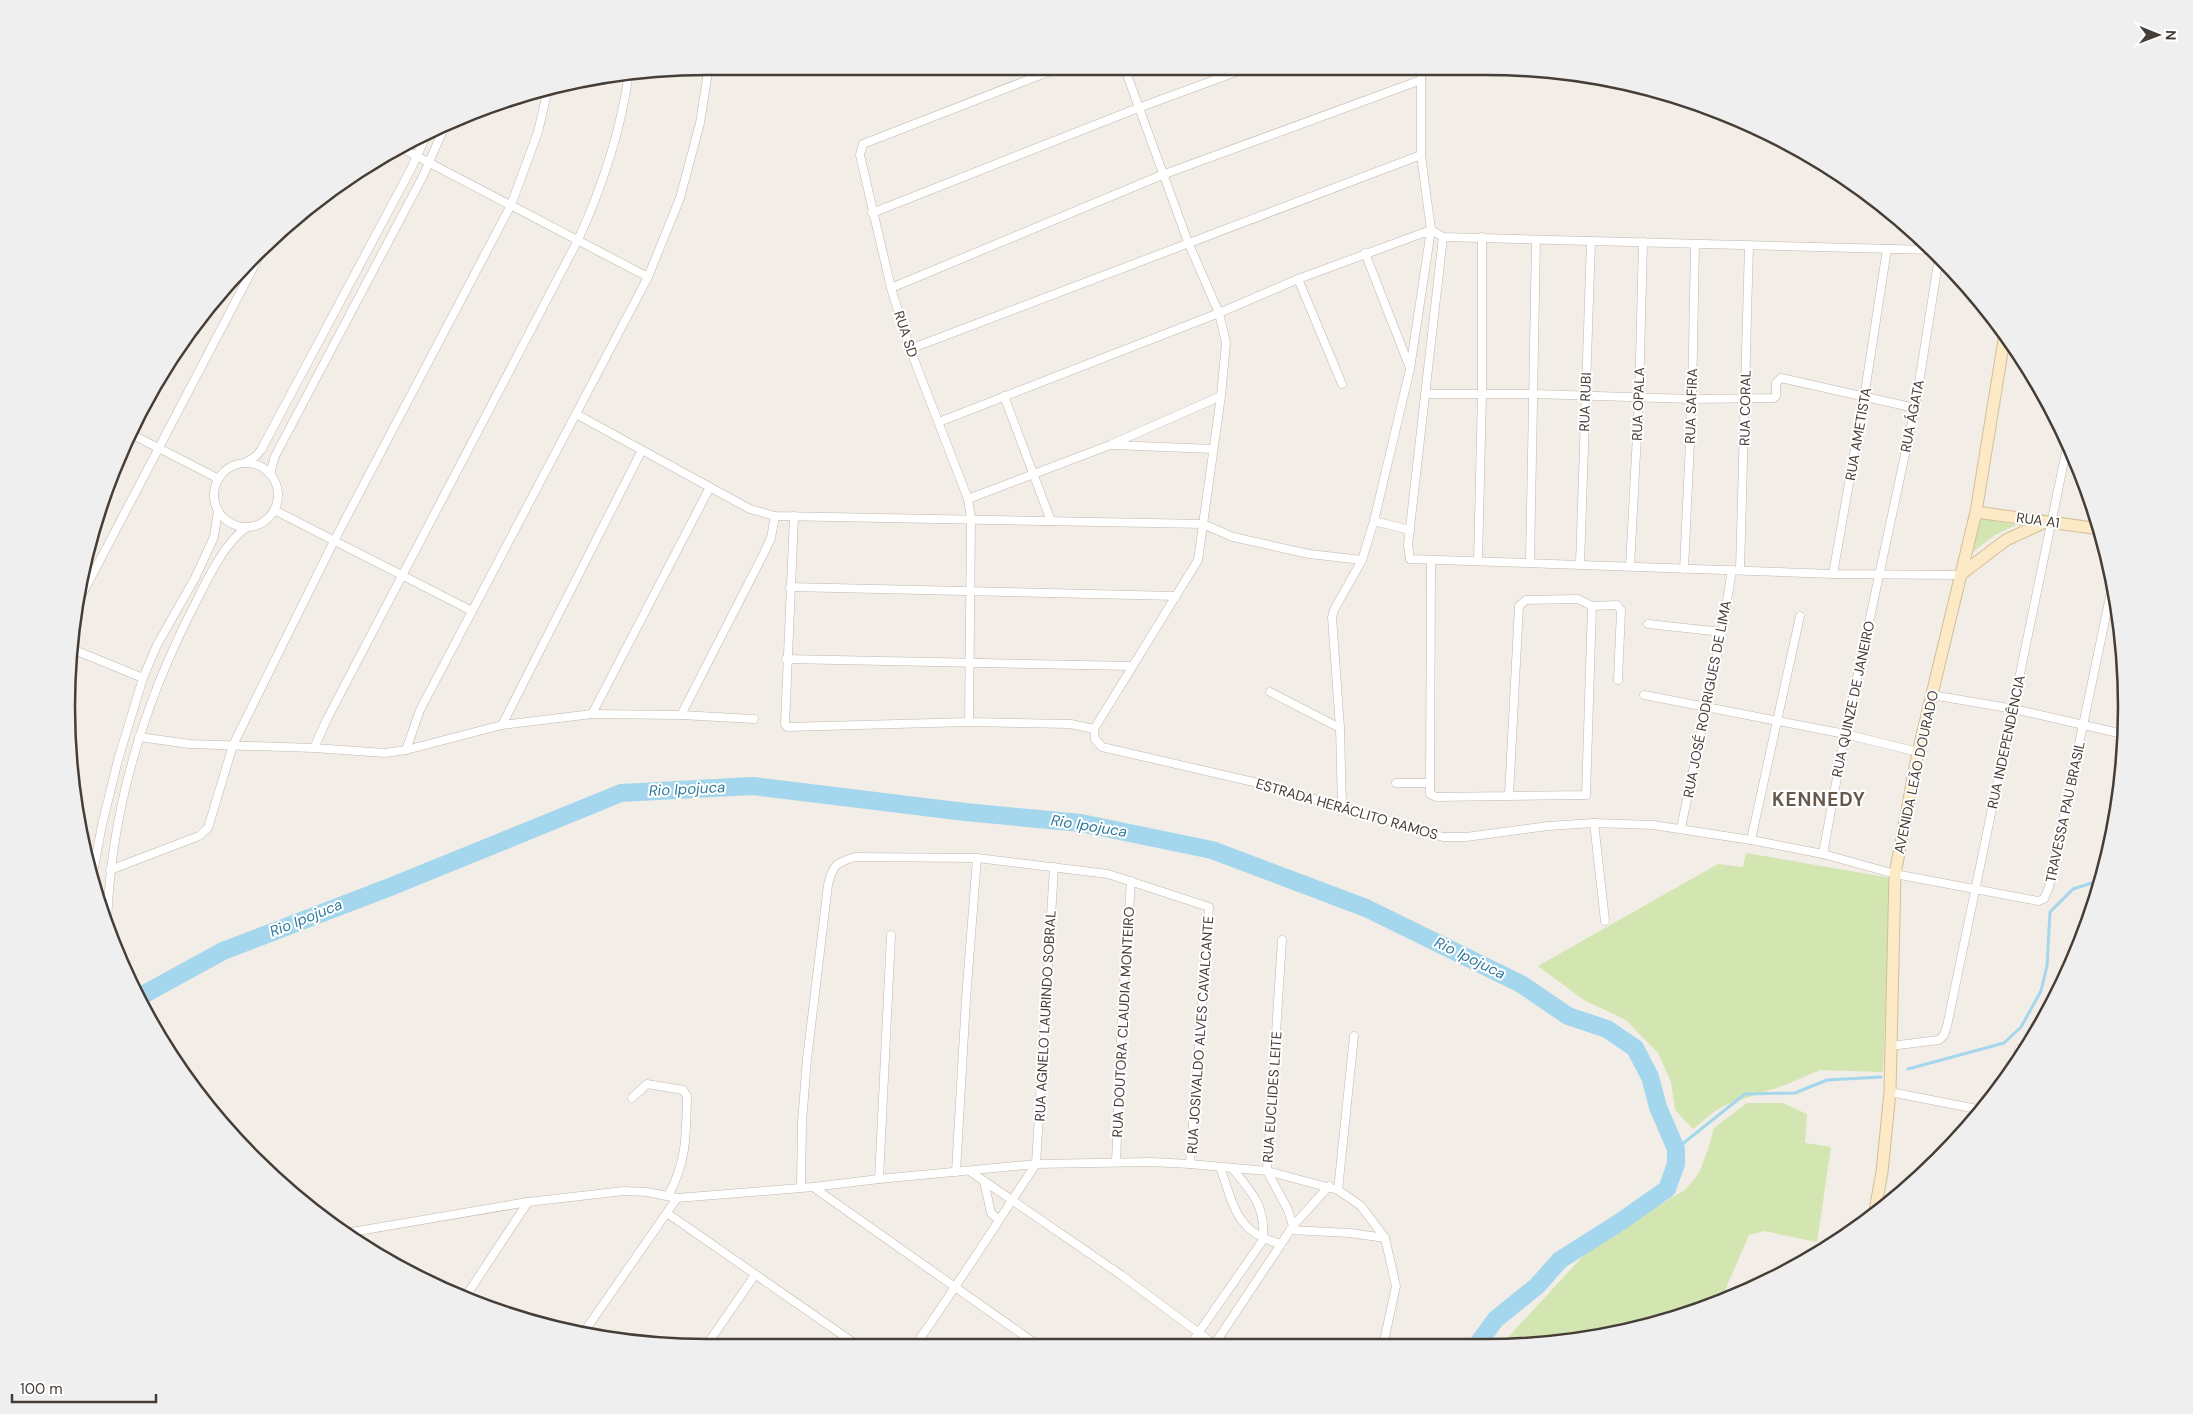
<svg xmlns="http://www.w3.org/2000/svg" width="2193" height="1414" font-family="'DM Sans',sans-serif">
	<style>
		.green { fill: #d3e5b0 }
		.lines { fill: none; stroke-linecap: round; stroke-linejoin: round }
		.stream { stroke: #a4d7ed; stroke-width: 3 }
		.river { stroke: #a4d7ed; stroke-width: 18 }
		.minor-casing { stroke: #c1b7ac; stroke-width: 9 }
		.secondary-casing { stroke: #d4be9a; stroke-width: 13 }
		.minor { stroke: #fff; stroke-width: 8 }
		.secondary { stroke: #fceac6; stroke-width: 11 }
		.labels { text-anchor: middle; stroke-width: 4; stroke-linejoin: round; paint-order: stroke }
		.street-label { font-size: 14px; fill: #453d36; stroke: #fff }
		.water-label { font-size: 15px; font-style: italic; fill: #307a9d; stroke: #fff }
		.district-label { font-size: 19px; font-weight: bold; letter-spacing: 1px; fill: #675a4d; stroke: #fff }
		.rim { fill: none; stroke: #453d36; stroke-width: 2.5 }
	</style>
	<rect width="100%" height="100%" fill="#f2ede6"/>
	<g class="green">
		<path d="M 1981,518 L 2016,525 L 1995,535 L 1970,554 Z"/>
		<path d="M 1746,853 L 1891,878 L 1883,1072 L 1820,1070 L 1785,1085 L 1731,1103 L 1716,1110 L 1693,1129 L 1675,1110 L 1671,1082 L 1658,1053 L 1626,1020 L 1584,1000 L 1538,966 L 1718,864 L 1743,867 Z"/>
		<path d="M 1747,1103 L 1782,1103 L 1807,1114 L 1805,1143 L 1831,1147 L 1817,1242 L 1764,1231 L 1749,1235 L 1726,1288 L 1723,1299 L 1652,1326 L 1528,1346 L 1500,1346 L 1583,1256 L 1637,1218 L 1685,1190 L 1699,1173 L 1709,1147 L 1714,1128 Z"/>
	</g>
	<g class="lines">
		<g class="stream">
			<path d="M 1908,1069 L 2004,1043 L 2021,1027 L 2041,991 L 2047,966 L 2050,912 L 2073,889 L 2101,880"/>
			<path d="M 1676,1149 L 1745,1094 L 1795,1093 L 1827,1080 L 1881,1077"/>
		</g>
		<path class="river" d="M 139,997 L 223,951 L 390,887 L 621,793 L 753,786 L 965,812 L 1081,823 L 1212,850 L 1366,908 L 1521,984 L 1568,1016 L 1607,1029 L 1635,1048 L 1650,1077 L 1658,1107 L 1676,1149 L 1676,1164 L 1667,1189 L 1620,1222 L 1560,1260 L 1537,1286 L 1496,1319 L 1476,1346"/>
		<g class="minor-casing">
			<g id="minor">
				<path d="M 1421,72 L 1421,155 L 1431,230 L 1443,237 L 1932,250"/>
				<path d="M 403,149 L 648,277"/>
				<path d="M 872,213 L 1138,108 L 1236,72"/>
				<path d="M 1443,237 L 1408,545 L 1410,559 L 1833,574"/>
				<path d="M 1887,249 L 1864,398 L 1833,574 L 1960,575"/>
				<path d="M 1365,253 L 1410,368"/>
				<path d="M 1298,279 L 1342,384"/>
				<path d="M 891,288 L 1162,175 L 1421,80"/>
				<path d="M 910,349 L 1421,155"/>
				<path d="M 1425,394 L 1534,394 L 1692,399 L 1774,398 L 1776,396 L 1776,383 L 1781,378 L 1915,408"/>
				<path d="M 1004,396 L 1051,521"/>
				<path d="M 576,414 L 750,509 L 775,516 L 1203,524 L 1233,537 L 1309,554 L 1362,560"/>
				<path d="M 939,422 L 1219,313 L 1298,279 L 1431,230 L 1410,369 L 1374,521 L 1362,560 L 1334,610 L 1332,617 L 1340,728 L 1342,807"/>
				<path d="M 131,434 L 219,479"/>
				<path d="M 1113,445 L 1213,449"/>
				<path d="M 245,463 L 256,456 L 261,450 L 411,169 L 425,138"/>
				<circle cx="246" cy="495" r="32"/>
				<path d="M 270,474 L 275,456 L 423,176 L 444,128"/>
				<path d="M 968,499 L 1110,445 L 1221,396"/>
				<path d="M 274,510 L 472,611"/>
				<path d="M 794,516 L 785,724 L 787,727 L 969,722 L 1071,724 L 1094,729"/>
				<path d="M 1374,521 L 1410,530"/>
				<path d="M 1431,560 L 1430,794 L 1436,797 L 1586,795 L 1592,606 L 1578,599 L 1526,600 L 1519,606 L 1509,795"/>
				<path d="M 1478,561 L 1482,394 L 1482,237"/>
				<path d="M 1530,563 L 1536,240"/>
				<path d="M 1580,564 L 1591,241"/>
				<path d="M 1630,566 L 1639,398 L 1643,242"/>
				<path d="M 1684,569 L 1692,399 L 1695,244"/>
				<path d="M 1740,570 L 1749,245"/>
				<path d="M 790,587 L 1176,596"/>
				<path d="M 76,606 L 264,247"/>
				<path d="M 1592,606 L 1617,605 L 1621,610 L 1618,680"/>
				<path d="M 1648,624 L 1722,632"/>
				<path d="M 72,649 L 143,678"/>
				<path d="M 786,659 L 1131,666"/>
				<path d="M 1270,692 L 1340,728"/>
				<path d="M 1644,695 L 1845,734 L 1918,752"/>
				<path d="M 1932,695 L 2014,709 L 2123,734"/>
				<path d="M 592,714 L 710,487"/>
				<path d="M 681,715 L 762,557 L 771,538 L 775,516"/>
				<path d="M 969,722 L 971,519 L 968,499 L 910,349 L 891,288 L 860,155 L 863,144 L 1048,72"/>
				<path d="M 502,725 L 642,450"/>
				<path d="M 1094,729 L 1095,739 L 1102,747 L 1271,786 L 1443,837 L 1466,837 L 1548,826 L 1594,823 L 1653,825 L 1751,840 L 1823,854 L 1895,874 L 2038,901 L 2044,899 L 2049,887 L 2112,587"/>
				<path d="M 1094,729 L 1198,560 L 1221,396 L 1226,343 L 1219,313 L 1188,242 L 1126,72"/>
				<path d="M 139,737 L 190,744 L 314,748 L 385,753 L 406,750 L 502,725 L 592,714 L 681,715 L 754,719"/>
				<path d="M 314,748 L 327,719 L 578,240 C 603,185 621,132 629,72"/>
				<path d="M 406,750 L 420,710 L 648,277 L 680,198 L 700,123 L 708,72"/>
				<path d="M 1396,783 L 1430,783"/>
				<path d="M 1594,823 L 1605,921"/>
				<path d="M 1681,828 L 1722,632 L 1732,570"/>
				<path d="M 1751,840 L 1800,616"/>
				<path d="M 1823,854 L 1845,734 L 1915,408 L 1939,257"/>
				<path d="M 110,870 L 199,836 L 208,828 L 233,745 L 334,541 L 511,205 L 538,132 L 548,89"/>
				<path d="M 91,883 L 102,825 L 118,760 L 143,678 L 157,645 L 195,578 L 214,537 L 218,510"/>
				<path d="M 107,927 C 110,811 143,704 196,602 C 208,578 225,542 247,527"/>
				<path d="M 1890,1046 L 1939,1040 L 1944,1035 L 1947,1026 L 2068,442"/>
				<path d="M 2017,1061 L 2019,1049"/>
				<path d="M 1890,1092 L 1982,1110"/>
				<path d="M 632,1098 L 647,1084 L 683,1090 L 687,1096 C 686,1135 687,1161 668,1196"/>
				<path d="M 1116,1162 L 1122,1012 L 1131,881"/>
				<path d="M 1220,1167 C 1234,1206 1236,1233 1281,1244"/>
				<path d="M 956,1172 L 966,999 L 977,858"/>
				<path d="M 971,1172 L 1121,1275 L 1215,1345"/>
				<path d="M 879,1179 L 891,935"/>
				<path d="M 984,1181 L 991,1213 L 998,1219"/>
				<path d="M 801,1187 L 802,1122 L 807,1059 L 828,885 C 833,865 835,863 855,857 L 977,858 L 1108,874 L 1209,907 L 1190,1164"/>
				<path d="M 813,1187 L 1036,1344"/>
				<path d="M 1338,1190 L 1354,1036"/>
				<path d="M 667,1213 L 854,1343"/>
				<path d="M 1293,1226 L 1329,1186"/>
				<path d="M 1290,1230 L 1350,1233 L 1385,1238"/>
				<path d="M 346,1233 L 528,1202"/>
				<path d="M 464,1299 L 528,1202 L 624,1191 L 647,1192 L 677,1198 L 813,1187 L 879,1179 L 1036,1164 L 1151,1162 L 1190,1164 L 1267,1171 L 1338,1190 L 1361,1206 L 1385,1238 L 1396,1286 L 1383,1346"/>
				<path d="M 584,1332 L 677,1198"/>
				<path d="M 708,1343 L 755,1275"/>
				<path d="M 916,1344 C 958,1285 996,1224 1036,1164 L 1054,867"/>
				<path d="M 1190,1345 L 1263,1240 C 1266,1207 1252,1192 1232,1168"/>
				<path d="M 1214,1345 L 1293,1226 L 1288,1210 L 1267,1171 L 1282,940"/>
			</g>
		</g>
		<g class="secondary-casing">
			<g id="secondary">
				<path d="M 1976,512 L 2100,529"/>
				<path d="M 1960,575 L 2006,540 L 2045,522"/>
				<path d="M 1874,1216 L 1882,1172 L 1890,1092 L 1895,874 L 1918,752 L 1976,512 L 2005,334"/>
			</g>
		</g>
		<use href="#minor" class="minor"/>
		<use href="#secondary" class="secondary"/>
	</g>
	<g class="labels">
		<g class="street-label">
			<text transform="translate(906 334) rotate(72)" y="5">RUA SD</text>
			<text transform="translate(1585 402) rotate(-88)" y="5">RUA RUBI</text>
			<text transform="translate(1638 404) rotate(-88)" y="5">RUA OPALA</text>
			<text transform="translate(1691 406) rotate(-88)" y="5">RUA SAFIRA</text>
			<text transform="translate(1745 408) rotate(-89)" y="5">RUA CORAL</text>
			<text transform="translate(1912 416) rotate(-79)" y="5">RUA ÁGATA</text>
			<text transform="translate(1858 434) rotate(-80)" y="5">RUA AMETISTA</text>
			<text transform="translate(2038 520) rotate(8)" y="5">RUA A1</text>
			<text transform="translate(1707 699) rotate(-79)" y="5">RUA JOSÉ RODRIGUES DE LIMA</text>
			<text transform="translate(1853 699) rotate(-78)" y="5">RUA QUINZE DE JANEIRO</text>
			<text transform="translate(2006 742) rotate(-78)" y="5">RUA INDEPENDÊNCIA</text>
			<text transform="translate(1916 772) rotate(-78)" y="5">AVENIDA LEÃO DOURADO</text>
			<text transform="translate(1347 809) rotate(16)" y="5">ESTRADA HERÁCLITO RAMOS</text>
			<text transform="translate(2065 812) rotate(-78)" y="5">TRAVESSA PAU BRASIL</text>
			<text transform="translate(1045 1016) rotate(-87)" y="5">RUA AGNELO LAURINDO SOBRAL</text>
			<text transform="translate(1123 1022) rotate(-87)" y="5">RUA DOUTORA CLAUDIA MONTEIRO</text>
			<text transform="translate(1200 1035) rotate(-86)" y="5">RUA JOSIVALDO ALVES CAVALCANTE</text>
			<text transform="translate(1272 1097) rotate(-86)" y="5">RUA EUCLIDES LEITE</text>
		</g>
		<g class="water-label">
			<text transform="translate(687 789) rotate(-3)" y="5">Rio Ipojuca</text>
			<text transform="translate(1089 826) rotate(9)" y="5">Rio Ipojuca</text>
			<text transform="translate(306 918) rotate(-22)" y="5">Rio Ipojuca</text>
			<text transform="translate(1470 958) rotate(26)" y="5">Rio Ipojuca</text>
		</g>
		<g class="district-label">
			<text x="1819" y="806">KENNEDY</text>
		</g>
	</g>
	<path d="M0 0H2193V1414H0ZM707 75H1486A632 632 0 0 1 2118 707V707A632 632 0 0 1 1486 1339H707A632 632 0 0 1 75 707V707A632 632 0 0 1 707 75Z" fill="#f0efef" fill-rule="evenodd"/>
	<path class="rim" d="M707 75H1486A632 632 0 0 1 2118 707V707A632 632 0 0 1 1486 1339H707A632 632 0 0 1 75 707V707A632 632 0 0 1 707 75Z"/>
	<g transform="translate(2158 35) rotate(91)" stroke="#ffffff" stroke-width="4" paint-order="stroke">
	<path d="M0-4L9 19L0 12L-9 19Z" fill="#453d36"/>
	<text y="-8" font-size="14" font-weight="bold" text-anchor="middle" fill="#453d36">N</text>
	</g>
	<path d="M12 1394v8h144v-8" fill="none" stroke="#453d36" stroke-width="2.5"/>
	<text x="20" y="1394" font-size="15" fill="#453d36" stroke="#ffffff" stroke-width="4" paint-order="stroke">100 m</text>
</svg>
